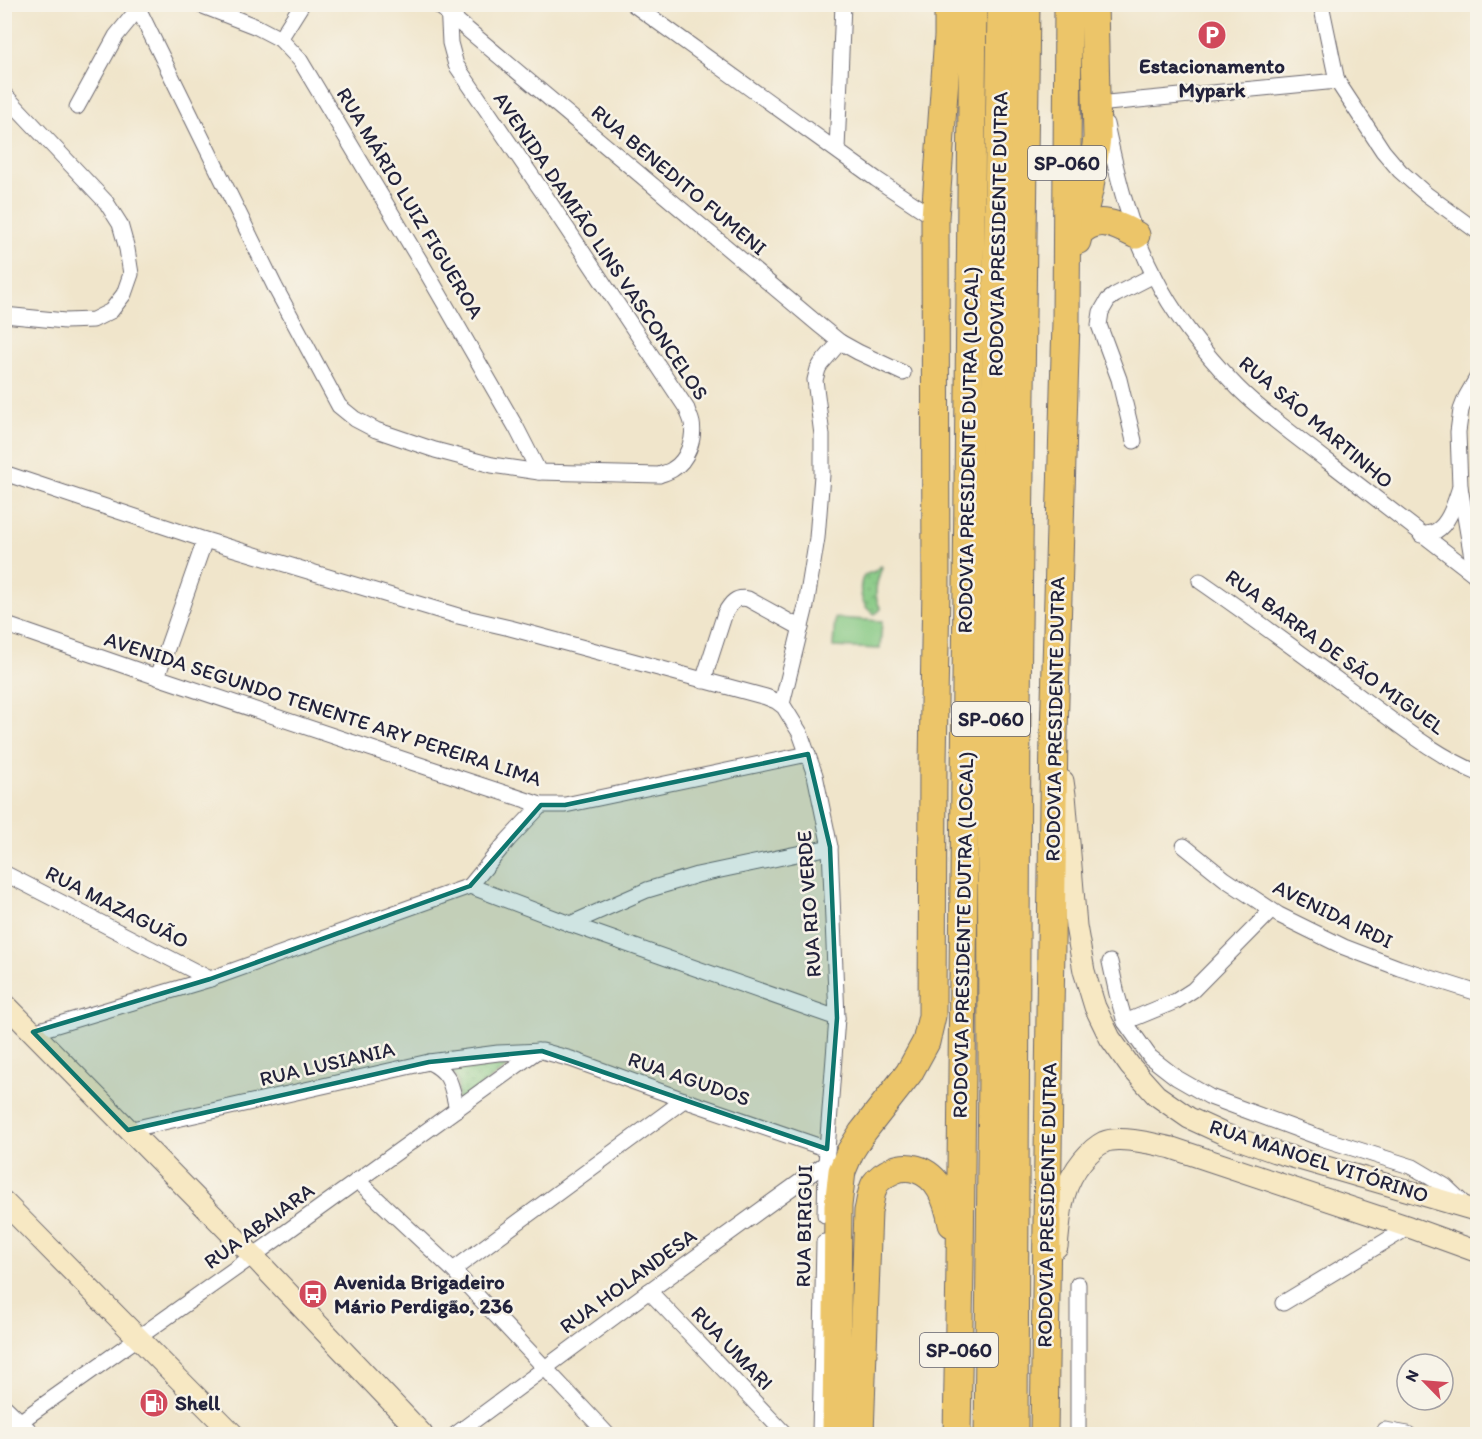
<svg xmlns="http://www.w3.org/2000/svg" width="1482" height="1439" font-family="Itim,sans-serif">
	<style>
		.grass { fill: url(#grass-dots); stroke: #52745e; stroke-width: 1.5 }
		.pitch { fill: #83c781; stroke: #52745e; stroke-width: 1.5 }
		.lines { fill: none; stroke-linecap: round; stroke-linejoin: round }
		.minor-casing { stroke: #6a666d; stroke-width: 17 }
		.tertiary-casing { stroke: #6a666d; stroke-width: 20 }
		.secondary-casing { stroke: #6a666d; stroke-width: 23 }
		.motorway-casing { stroke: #6a666d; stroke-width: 29 }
		.minor { stroke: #fff; stroke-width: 15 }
		.tertiary { stroke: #fff; stroke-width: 18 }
		.secondary { stroke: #f7e8c3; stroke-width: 21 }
		.motorway { stroke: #ecc569; stroke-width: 27 }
		.marked { fill: #0f766e; fill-opacity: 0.2; stroke: #0f766e; stroke-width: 4.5; stroke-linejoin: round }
		.labels { text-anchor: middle; stroke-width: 5; stroke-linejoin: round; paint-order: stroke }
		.shield { fill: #f7f3e8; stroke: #62616f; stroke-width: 1.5 }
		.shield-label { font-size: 20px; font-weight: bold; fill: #22223b }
		.poi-label { font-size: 21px; font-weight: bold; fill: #22223b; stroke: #f7f3e8; text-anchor: start }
		.street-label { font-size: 21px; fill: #22223b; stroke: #f7f3e8 }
	</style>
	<defs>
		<pattern id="grass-dots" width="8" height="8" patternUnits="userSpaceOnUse" patternTransform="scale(1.5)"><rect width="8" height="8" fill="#83c781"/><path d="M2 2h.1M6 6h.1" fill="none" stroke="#6ba16b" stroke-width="1.8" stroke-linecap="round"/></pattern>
	</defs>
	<rect width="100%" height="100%" fill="#f7f3e8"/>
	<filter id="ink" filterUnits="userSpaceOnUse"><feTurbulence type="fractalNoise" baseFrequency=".0167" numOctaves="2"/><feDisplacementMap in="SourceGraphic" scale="12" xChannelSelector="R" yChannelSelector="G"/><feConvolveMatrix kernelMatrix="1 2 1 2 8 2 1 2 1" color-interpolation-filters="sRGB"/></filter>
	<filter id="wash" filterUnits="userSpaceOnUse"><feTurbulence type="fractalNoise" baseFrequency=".008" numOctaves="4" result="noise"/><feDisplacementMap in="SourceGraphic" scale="24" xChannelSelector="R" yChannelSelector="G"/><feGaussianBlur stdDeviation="1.35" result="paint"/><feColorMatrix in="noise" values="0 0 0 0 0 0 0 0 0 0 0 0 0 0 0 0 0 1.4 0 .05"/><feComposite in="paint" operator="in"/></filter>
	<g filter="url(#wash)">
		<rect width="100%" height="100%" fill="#f0e5cb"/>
		<g class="grass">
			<path d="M 881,566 L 882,567 C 877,581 872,595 881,609 L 878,612 L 875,614 C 861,608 857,588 864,575 L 875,571 Z"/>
			<path d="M 517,1060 L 457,1104 C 458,1083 462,1076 440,1065 Z"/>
		</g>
		<path class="pitch" d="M 835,618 L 882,621 L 880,649 L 833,647 Z"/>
	</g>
	<g filter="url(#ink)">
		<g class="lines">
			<g class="minor-casing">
				<g id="minor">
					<path d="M 136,4 L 275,287 L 339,406 L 355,419 L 376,430 L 435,450 L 492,465 L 539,472 L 659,475 C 664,473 669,472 673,469 C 687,461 695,439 692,423 C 691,418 688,413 687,409 L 544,194 L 456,65 L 450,43 L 448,4"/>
					<path d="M 198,4 L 257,27 L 280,39 L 300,60 L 423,266 L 517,429 L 539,472"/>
					<path d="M 437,4 L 819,325 L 840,342 L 858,352 L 903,373"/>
					<path d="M 633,4 L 876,179 L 935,218"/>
					<path d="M 1321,4 L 1337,81 L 1383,151 L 1400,171 L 1426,194 L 1478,232"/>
					<path d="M 280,39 L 302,4"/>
					<path d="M 4,94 L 106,202 L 120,224 L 127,249 L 131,274 L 124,294 L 111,311 L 93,320 L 65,321 L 4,315"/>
					<path d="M 1097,104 L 1337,81"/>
					<path d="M 77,107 L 116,36 L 138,9"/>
					<path d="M 1106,124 C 1117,175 1129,228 1154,275 C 1175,318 1205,354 1238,388 C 1265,415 1300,439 1330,463 C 1379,501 1428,539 1478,577"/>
					<path d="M 837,150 L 843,4"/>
					<path d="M 1134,441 L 1119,379 L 1099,325 L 1101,312 L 1108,300 L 1115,295 L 1154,275"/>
					<path d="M 4,473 L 205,540 L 458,616 L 510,628 L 766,697 L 776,701 L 784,707 L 800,733 L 815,775 L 830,847 L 837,1018 L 826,1163 L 825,1215"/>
					<path d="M 1421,535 C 1426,534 1432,533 1436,531 C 1450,523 1455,501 1460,487"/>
					<path d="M 1475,575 L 1460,487 L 1458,432 L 1461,410 L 1466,397 L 1478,376"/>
					<path d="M 1200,581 C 1255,619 1309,659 1363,699 C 1399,725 1435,755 1478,773"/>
					<path d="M 4,624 L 157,677 L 456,777 L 541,805 L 565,805 L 808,754"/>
					<path d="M 157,677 L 205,540"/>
					<path d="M 703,681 L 725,613 C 731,603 736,596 748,599 L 801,628"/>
					<path d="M 782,704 L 806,606 L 817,538 L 822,475 L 822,435 L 815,380 L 818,369 L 821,364 L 840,342"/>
					<path d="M 1184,846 L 1225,879 L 1279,915 L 1344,947 L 1399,968 L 1478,993"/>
					<path d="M 4,873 L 210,979"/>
					<path d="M 470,886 L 570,924 L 837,1018"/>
					<path d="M 570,924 L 647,890 L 697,875 L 830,847"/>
					<path d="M 1110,962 L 1117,994 L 1125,1022 L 1150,1057 L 1177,1078 L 1210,1097 L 1248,1111 L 1321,1138 L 1413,1167 L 1445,1186 L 1466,1206"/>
					<path d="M 1125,1022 L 1176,1001 L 1193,990 L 1271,911"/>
					<path d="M 33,1032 L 210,979 L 470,886 L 508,840 L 541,805"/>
					<path d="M 429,1062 C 452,1073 451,1086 457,1109"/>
					<path d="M 128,1130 L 429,1062 L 498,1053 L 542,1051 L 571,1059 L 684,1100 L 827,1149"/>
					<path d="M 357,1180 L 453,1270 L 607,1434"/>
					<path d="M 453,1270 L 684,1100"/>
					<path d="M 1078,1284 L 1078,1434"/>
					<path d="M 649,1291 L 785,1434"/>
					<path d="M 1283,1303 L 1409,1227"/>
					<path d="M 1385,1430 L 1408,1434"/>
					<path d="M 4,1433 L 253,1256 L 537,1051"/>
					<path d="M 456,1434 L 649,1291 L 826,1163"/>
					<path d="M 820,1434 L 824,1242"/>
				</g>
			</g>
			<g class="tertiary-casing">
				<path id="tertiary" d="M 4,1408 L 31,1434"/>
			</g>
			<g class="secondary-casing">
				<g id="secondary">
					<path d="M 1063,781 L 1065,795 L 1076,926 L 1084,971 L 1095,1007 L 1110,1038 L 1130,1066 L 1156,1095 L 1189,1118 L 1224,1134 L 1275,1152 L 1478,1211"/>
					<path d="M 4,1003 L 253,1256 L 422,1434"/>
					<path d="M 4,1202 L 233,1434"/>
					<path d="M 1057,1247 C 1061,1213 1060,1188 1083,1160 C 1088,1154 1096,1146 1104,1142 C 1120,1135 1154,1144 1172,1148 L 1409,1227 L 1478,1252"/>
				</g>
			</g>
			<g class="motorway-casing">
				<g id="motorway">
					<path d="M 1078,234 C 1097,214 1115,224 1136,235"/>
					<path d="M 1077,241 L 1090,187 L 1097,138 L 1094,4"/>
					<path d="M 836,1434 L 838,1206 L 842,1171 L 850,1152 L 862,1133 L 909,1073 L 926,1042 L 932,1016 L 933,763 L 936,585 L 935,218 L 948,36 L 948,4"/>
					<path d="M 860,1434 L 868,1211 C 870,1203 871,1191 875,1184 C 879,1178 887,1173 894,1170 C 901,1167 909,1167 916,1169 C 940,1176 948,1202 952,1224"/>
					<path d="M 957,1434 L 960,1265 L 973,4"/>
					<path d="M 988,1434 L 992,1076 L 991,700 L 1001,4"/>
					<path d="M 1014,1434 L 1017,705 L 1026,4"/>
					<path d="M 1044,1434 L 1054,734 L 1066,322 L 1068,4"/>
				</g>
			</g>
			<use href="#minor" class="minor"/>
			<use href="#tertiary" class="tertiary"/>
			<use href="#secondary" class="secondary"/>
			<use href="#motorway" class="motorway"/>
		</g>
	</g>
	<path class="marked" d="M 808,754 L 830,847 L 837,1018 L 827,1149 L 542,1051 L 429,1062 L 128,1130 L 33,1032 L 210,979 L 470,886 L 541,805 L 565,805 Z"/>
	<defs>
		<g id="parking-disc" transform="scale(1.5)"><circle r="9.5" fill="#d1495b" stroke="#f7f3e8"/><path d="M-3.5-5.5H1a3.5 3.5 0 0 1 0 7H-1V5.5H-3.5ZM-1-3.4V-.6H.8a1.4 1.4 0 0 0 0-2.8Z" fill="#fff"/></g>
		<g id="bus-disc" transform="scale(1.5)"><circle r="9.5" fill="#d1495b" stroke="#f7f3e8"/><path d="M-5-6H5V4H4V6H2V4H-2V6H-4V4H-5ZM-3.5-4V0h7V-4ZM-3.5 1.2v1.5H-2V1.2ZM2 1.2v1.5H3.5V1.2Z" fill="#fff"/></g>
		<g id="fuel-disc" transform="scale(1.5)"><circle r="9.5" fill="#d1495b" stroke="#f7f3e8"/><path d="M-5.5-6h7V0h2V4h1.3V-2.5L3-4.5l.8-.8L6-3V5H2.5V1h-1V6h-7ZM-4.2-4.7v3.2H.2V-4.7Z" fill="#fff"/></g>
	</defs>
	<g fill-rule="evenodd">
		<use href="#parking-disc" x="1212" y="35"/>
		<use href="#bus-disc" x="313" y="1294"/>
		<use href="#fuel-disc" x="154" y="1403"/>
	</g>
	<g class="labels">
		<g class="shield">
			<rect x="1028" y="146" width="78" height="34" rx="4.5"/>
			<rect x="952" y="702" width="78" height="34" rx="4.5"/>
			<rect x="920" y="1333" width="78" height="34" rx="4.5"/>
		</g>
		<g class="shield-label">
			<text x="1067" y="170">SP-060</text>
			<text x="991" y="726">SP-060</text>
			<text x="959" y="1357">SP-060</text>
		</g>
		<g class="poi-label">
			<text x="1212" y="73" text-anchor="middle">Estacionamento<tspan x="1212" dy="24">Mypark</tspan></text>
			<text x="334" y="1289">Avenida Brigadeiro<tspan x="334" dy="24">Mário Perdigão, 236</tspan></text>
			<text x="175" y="1410">Shell</text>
		</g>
		<g class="street-label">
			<text transform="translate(679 180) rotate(40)" y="7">RUA BENEDITO FUMENI</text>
			<text transform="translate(410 203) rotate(59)" y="7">RUA MÁRIO LUIZ FIGUEROA</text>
			<text transform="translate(998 234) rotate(-89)" y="7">RODOVIA PRESIDENTE DUTRA</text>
			<text transform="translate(601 246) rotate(56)" y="7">AVENIDA DAMIÃO LINS VASCONCELOS</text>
			<text transform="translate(1316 422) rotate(40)" y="7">RUA SÃO MARTINHO</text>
			<text transform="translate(968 450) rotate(-89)" y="7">RODOVIA PRESIDENTE DUTRA (LOCAL)</text>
			<text transform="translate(1335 652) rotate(36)" y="7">RUA BARRA DE SÃO MIGUEL</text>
			<text transform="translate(323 709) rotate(18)" y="7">AVENIDA SEGUNDO TENENTE ARY PEREIRA LIMA</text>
			<text transform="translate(1055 719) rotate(-89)" y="7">RODOVIA PRESIDENTE DUTRA</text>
			<text transform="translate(809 904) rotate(-94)" y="7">RUA RIO VERDE</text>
			<text transform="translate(117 907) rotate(27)" y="7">RUA MAZAGUÃO</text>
			<text transform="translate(1333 914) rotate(26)" y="7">AVENIDA IRDI</text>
			<text transform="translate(963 935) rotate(-89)" y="7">RODOVIA PRESIDENTE DUTRA (LOCAL)</text>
			<text transform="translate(327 1064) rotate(-13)" y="7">RUA LUSIANIA</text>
			<text transform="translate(689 1079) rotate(19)" y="7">RUA AGUDOS</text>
			<text transform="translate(1319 1161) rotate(18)" y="7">RUA MANOEL VITÓRINO</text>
			<text transform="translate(1047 1205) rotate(-89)" y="7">RODOVIA PRESIDENTE DUTRA</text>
			<text transform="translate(259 1226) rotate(-36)" y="7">RUA ABAIARA</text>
			<text transform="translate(804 1226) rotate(-89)" y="7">RUA BIRIGUI</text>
			<text transform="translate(628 1281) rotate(-36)" y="7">RUA HOLANDESA</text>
			<text transform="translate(732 1348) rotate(46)" y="7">RUA UMARI</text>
		</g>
	</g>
	<rect width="1482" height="1439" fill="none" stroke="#f7f3e8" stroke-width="24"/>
	<g transform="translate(1425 1382) rotate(295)"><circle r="28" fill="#f7f3e8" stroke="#a29fa3" stroke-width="1.5"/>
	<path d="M0-4.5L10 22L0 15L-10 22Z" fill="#d1495b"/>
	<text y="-9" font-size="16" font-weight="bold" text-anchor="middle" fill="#22223b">N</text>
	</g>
</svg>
